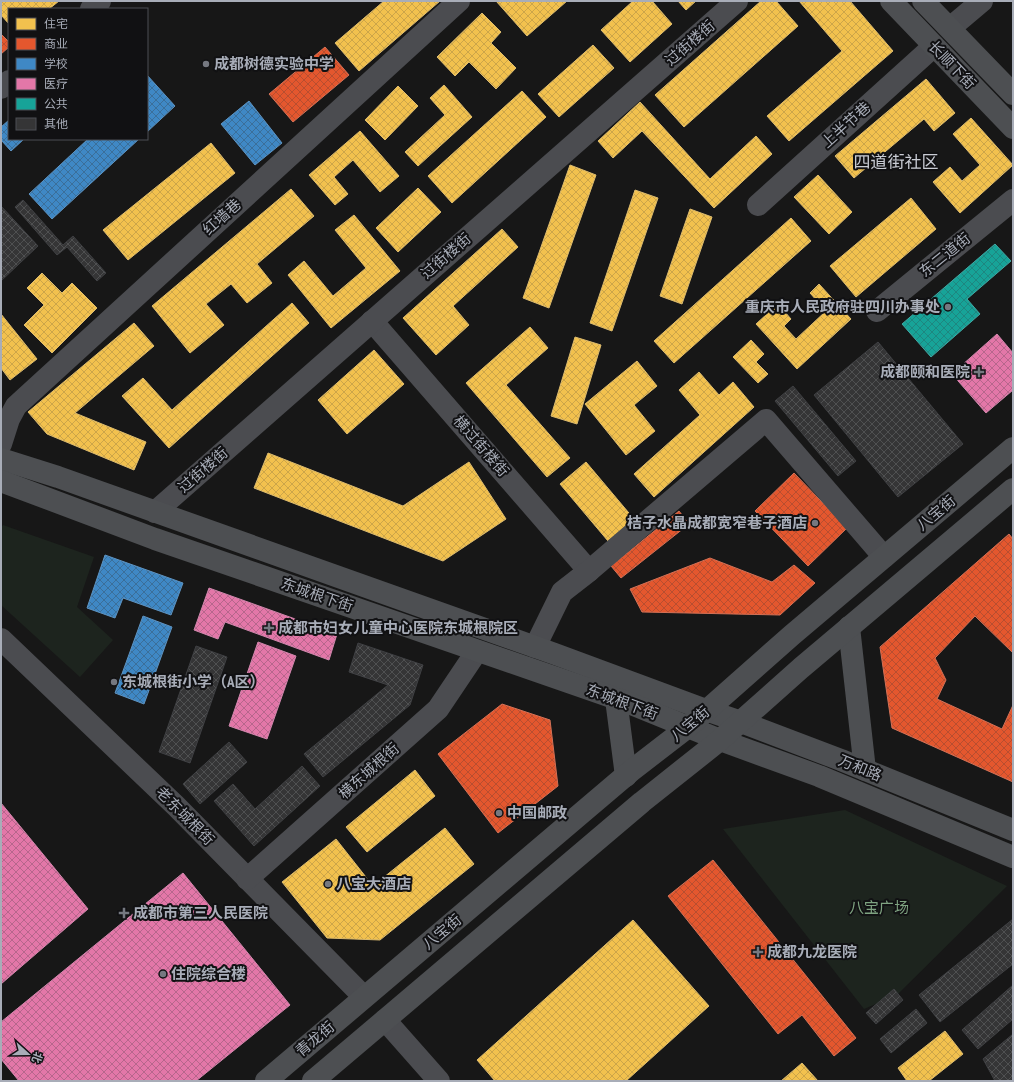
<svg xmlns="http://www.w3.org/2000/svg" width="1014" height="1082" font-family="'PT Sans Narrow','Noto Sans SC',sans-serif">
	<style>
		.green { fill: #1d241e }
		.homes { fill: url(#homes-cross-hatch); stroke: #dcbb6e }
		.shops { fill: url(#shops-cross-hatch); stroke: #d27157 }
		.schools { fill: url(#schools-cross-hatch); stroke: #5e93c1 }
		.health { fill: url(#health-cross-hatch); stroke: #d187ad }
		.public { fill: url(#public-cross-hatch); stroke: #42a6a2 }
		.building { fill: url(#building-cross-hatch); stroke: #3f4043 }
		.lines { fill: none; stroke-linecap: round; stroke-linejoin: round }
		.minor { stroke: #4b4c50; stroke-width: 22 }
		.major { stroke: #4d4f52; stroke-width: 22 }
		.poi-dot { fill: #757880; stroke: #111113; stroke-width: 1.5 }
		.labels { text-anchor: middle; stroke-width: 4; stroke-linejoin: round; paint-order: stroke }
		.street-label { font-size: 15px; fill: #a8adb8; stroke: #111113 }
		.poi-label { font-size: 15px; font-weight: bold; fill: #a8adb8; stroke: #111113; text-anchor: start }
		.park-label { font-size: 15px; fill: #7fa381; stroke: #111113 }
		.quarter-label { font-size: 17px; fill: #c9ccd4; stroke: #111113 }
	</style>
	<defs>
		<pattern id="homes-cross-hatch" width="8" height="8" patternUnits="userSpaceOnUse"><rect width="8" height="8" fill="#f2c14e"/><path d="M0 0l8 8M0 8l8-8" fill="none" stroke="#cca549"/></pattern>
		<pattern id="shops-cross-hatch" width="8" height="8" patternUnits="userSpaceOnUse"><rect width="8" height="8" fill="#e4572e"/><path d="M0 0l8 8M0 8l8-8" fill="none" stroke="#b84e30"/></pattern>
		<pattern id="schools-cross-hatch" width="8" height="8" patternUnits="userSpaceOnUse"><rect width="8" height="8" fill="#3f88c5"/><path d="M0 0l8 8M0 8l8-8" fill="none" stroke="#3b6f9a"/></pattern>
		<pattern id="health-cross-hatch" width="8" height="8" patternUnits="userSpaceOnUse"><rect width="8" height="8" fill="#e377a8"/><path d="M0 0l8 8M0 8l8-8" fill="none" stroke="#b7668c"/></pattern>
		<pattern id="public-cross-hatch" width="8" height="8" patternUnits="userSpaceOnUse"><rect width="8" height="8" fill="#17a398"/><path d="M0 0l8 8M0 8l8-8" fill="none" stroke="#1e8780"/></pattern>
		<pattern id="building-cross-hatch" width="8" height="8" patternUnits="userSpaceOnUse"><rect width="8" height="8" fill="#353536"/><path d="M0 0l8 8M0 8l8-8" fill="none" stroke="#4f5051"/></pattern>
	</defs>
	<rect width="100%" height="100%" fill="#171717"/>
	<g class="green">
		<path d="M 3,525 L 94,557 L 77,607 L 113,640 L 80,677 L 1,605 L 1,528 Z"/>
		<path d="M 845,810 L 1007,886 L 897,995 L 864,1009 L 723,829 Z"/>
	</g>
	<g class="homes">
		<path d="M 3,1 L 59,1 L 49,9 L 9,9 L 9,24 L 1,15 L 1,3 Z"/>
		<path d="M 384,1 L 440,1 L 359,71 L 335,43 Z"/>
		<path d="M 496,1 L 567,1 L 527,36 Z"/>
		<path d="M 633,1 L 652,1 L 672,24 L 630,62 L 601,30 Z"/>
		<path d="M 678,1 L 696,1 L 686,10 Z"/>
		<path d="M 761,1 L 776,1 L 798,26 L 684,127 L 655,95 Z"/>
		<path d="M 799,1 L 850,1 L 893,51 L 789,141 L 767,116 L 842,51 Z"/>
		<path d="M 482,13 L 501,32 L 491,43 L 516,68 L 496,89 L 469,62 L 455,76 L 437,57 Z"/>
		<path d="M 593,45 L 614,68 L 559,117 L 538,94 Z"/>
		<path d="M 926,79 L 955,113 L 934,131 L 924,119 L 854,178 L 835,156 Z"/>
		<path d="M 444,85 L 472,117 L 418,166 L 405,152 L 445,115 L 430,98 Z"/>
		<path d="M 398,86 L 418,106 L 385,140 L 365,120 Z"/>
		<path d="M 522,91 L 546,117 L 452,203 L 428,176 Z"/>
		<path d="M 640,102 L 710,179 L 756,136 L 772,154 L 714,208 L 642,131 L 613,158 L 598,141 Z"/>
		<path d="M 971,118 L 1013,165 L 960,213 L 933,182 L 950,167 L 962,181 L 980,165 L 953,134 Z"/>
		<path d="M 360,131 L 399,176 L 380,192 L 353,160 L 334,177 L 348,194 L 335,205 L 309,175 Z"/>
		<path d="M 211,143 L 235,173 L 128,260 L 103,230 Z"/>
		<path d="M 570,165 L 596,175 L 549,308 L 523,298 Z"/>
		<path d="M 818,175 L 852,212 L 829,234 L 794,197 Z"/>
		<path d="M 418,188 L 441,212 L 398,252 L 376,228 Z"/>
		<path d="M 291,189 L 314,216 L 257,264 L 272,283 L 247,303 L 231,284 L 206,304 L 224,325 L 190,353 L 152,306 Z"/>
		<path d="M 635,190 L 658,198 L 612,331 L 590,323 Z"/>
		<path d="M 911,198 L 936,229 L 856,297 L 830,266 Z"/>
		<path d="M 690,209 L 712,217 L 682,304 L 660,296 Z"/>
		<path d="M 354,215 L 400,271 L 331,328 L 288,275 L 304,261 L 333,296 L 366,268 L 335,230 Z"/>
		<path d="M 791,218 L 811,241 L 674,363 L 654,341 Z"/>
		<path d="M 502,229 L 518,247 L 453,306 L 469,325 L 436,355 L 403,318 Z"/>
		<path d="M 42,273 L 62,293 L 72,283 L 97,308 L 52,353 L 24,325 L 44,305 L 27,288 Z"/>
		<path d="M 819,284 L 851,319 L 797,369 L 756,324 L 778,304 L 791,319 L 784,326 L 796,339 L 826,311 L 810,293 Z"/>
		<path d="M 292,303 L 309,323 L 169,448 L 122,396 L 143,378 L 172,410 Z"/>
		<path d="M 1,314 L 37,359 L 10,380 L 1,368 Z"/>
		<path d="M 134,323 L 154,346 L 75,413 L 146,442 L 134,470 L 47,434 L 28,412 Z"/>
		<path d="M 530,327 L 548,348 L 506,385 L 570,458 L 547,477 L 466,383 Z"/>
		<path d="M 575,337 L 601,345 L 577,424 L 551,416 Z"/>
		<path d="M 751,340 L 764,354 L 756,362 L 768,374 L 758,383 L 733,357 Z"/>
		<path d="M 374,350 L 404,384 L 347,434 L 318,400 Z"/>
		<path d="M 637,361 L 657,386 L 634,405 L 655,431 L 626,455 L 585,404 Z"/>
		<path d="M 699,372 L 719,395 L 733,382 L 754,407 L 654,497 L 634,474 L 700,415 L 679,390 Z"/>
		<path d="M 268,453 L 403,506 L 469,462 L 506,519 L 443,561 L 254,488 Z"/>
		<path d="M 586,462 L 634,519 L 608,541 L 560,484 Z"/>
		<path d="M 415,770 L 435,796 L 367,852 L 346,827 Z"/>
		<path d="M 445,828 L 474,864 L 380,940 L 327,938 L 282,882 L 336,839 L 373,886 Z"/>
		<path d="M 633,920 L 709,1006 L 626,1081 L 495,1081 L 477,1060 Z"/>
		<path d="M 945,1031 L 963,1054 L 929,1081 L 907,1081 L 898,1068 Z"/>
		<path d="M 802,1063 L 818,1081 L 781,1081 Z"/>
	</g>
	<g class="shops">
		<path d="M 1,34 L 9,42 L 9,47 L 1,54 Z"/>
		<path d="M 325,47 L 349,75 L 293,122 L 269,94 Z"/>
		<path d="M 794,473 L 847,528 L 808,566 L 755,511 Z"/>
		<path d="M 679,511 L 689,524 L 621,578 L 611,566 Z"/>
		<path d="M 1009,534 L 1013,539 L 1013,653 L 975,616 L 935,658 L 946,680 L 937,699 L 1002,729 L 1013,705 L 1013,782 L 892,728 L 880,647 Z"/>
		<path d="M 710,558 L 772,582 L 794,565 L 815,583 L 780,615 L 642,612 L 630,589 Z"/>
		<path d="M 502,704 L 550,720 L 558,786 L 498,833 L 438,754 Z"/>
		<path d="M 713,860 L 856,1038 L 834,1056 L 802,1015 L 778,1034 L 668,896 Z"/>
	</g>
	<g class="schools">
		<path d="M 147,75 L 175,106 L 147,132 Z"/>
		<path d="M 249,101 L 282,143 L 255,165 L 221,124 Z"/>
		<path d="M 9,120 L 9,139 L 24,139 L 11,151 L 1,140 L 1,127 Z"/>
		<path d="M 88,139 L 139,139 L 52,219 L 29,194 Z"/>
		<path d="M 105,555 L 183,583 L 171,615 L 123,598 L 115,618 L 87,608 Z"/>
		<path d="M 143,616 L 172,627 L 144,704 L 115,693 Z"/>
	</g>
	<g class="health">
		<path d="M 997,334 L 1013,353 L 1013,390 L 986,413 L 952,374 Z"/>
		<path d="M 209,588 L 337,634 L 329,660 L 225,622 L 218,639 L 194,630 Z"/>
		<path d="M 258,642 L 296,656 L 267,739 L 229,726 Z"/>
		<path d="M 1,803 L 88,909 L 1,984 Z"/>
		<path d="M 183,873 L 290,1005 L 196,1081 L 19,1081 L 1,1059 L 1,1022 Z"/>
	</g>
	<path class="public" d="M 995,244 L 1011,261 L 967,299 L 980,314 L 931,357 L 902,324 Z"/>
	<g class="building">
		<path d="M 23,200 L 63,245 L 73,236 L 106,273 L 97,281 L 67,247 L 57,255 L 15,207 Z"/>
		<path d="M 1,206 L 38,246 L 1,281 Z"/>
		<path d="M 878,342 L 963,444 L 898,497 L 814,395 Z"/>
		<path d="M 793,386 L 856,461 L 838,476 L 775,401 Z"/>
		<path d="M 358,643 L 423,665 L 410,705 L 323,777 L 304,754 L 388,685 L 349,672 Z"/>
		<path d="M 196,646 L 227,657 L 190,763 L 159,752 Z"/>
		<path d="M 229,742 L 247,762 L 200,804 L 183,784 Z"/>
		<path d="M 302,766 L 320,786 L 254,846 L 214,801 L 233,784 L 255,809 Z"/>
		<path d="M 1013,919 L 1013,964 L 940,1022 L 919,995 Z"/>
		<path d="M 1013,985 L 1013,1019 L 978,1049 L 962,1030 Z"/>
		<path d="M 894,989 L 903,1000 L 876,1024 L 866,1013 Z"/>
		<path d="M 916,1009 L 927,1023 L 891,1053 L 880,1039 Z"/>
		<path d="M 1013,1034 L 1013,1078 L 1009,1081 L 995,1081 L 983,1059 Z"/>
	</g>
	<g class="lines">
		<g class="minor">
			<path d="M 91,9 L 100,1"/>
			<path d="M 950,28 L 982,1"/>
			<path d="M 1,88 L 9,81"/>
			<path d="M 758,205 L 934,46"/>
			<path d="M 877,311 L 1013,200"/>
			<path d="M 372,321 L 589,571"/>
			<path d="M 1,444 L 9,419 L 16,406 L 459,1"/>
			<path d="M 155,512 L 737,1"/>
			<path d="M 1,639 L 176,806 L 364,997"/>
			<path d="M 535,647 L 562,592 L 589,571 L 766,420 L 884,557"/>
			<path d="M 247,879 L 438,709 L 477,651"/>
			<path d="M 385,1020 L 439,1081"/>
		</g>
		<g class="major">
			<path d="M 891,1 L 1013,128"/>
			<path d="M 923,1 L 1013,94"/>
			<path d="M 1,459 L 58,477 L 555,654 L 706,710 L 741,722 L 841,760 L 1013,830"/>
			<path d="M 1,481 L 155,539 L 629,703 L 720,740 L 819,776 L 1013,857"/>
			<path d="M 849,627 L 865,770"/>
			<path d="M 616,699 L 626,776"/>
			<path d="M 266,1081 L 631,771 L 688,727 L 792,635 L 1013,448"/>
			<path d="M 313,1081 L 642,802 L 720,740 L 801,668 L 1013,489"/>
		</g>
	</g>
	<g class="poi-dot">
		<circle cx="206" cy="64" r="4"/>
		<circle cx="948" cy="307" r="4"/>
		<path d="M977 366h4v4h4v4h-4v4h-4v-4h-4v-4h4z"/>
		<circle cx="815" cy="523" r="4"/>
		<path d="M267 622h4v4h4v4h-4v4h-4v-4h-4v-4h4z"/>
		<circle cx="114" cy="682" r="4"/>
		<circle cx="499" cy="813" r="4"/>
		<circle cx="328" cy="884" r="4"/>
		<path d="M122 907h4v4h4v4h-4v4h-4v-4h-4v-4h4z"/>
		<path d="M756 946h4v4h4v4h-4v4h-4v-4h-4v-4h4z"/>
		<circle cx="163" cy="974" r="4"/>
	</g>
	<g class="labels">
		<g class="street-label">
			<text transform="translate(690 43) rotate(-41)" y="5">过街楼街</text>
			<text transform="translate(952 65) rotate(46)" y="5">长顺下街</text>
			<text transform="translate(846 125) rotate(-42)" y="5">上半节巷</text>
			<text transform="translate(222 217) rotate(-42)" y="5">红墙巷</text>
			<text transform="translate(945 255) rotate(-39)" y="5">东二道街</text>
			<text transform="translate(446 256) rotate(-41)" y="5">过街楼街</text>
			<text transform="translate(481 446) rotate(49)" y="5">横过街楼街</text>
			<text transform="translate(203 470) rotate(-41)" y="5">过街楼街</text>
			<text transform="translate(936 513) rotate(-40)" y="5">八宝街</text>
			<text transform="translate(317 595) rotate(19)" y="5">东城根下街</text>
			<text transform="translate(622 702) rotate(20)" y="5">东城根下街</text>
			<text transform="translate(690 724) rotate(-40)" y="5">八宝街</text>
			<text transform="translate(860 768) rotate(22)" y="5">万和路</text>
			<text transform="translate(369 771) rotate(-42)" y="5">横东城根街</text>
			<text transform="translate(185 816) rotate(45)" y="5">老东城根街</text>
			<text transform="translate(442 932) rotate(-40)" y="5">八宝街</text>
			<text transform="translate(315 1039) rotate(-40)" y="5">青龙街</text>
		</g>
		<g class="poi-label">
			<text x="214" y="69">成都树德实验中学</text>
			<text x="940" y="312" text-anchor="end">重庆市人民政府驻四川办事处</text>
			<text x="970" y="377" text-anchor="end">成都颐和医院</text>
			<text x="807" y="528" text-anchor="end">桔子水晶成都宽窄巷子酒店</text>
			<text x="278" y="633">成都市妇女儿童中心医院东城根院区</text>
			<text x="122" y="687">东城根街小学（A区）</text>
			<text x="507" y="818">中国邮政</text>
			<text x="336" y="889">八宝大酒店</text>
			<text x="133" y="918">成都市第三人民医院</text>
			<text x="767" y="957">成都九龙医院</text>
			<text x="171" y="979">住院综合楼</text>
		</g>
		<g class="park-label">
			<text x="879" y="913">八宝广场</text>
		</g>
		<g class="quarter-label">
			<text x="896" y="168">四道街社区</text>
		</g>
	</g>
	<rect width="1014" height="1082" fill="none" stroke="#a8adb8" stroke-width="4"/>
	<rect x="8" y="8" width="140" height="132" fill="#111113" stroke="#4d4f55"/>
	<rect x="16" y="18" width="20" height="12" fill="#f2c14e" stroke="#4d4f55"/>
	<text x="44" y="28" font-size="12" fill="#a8adb8">住宅</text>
	<rect x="16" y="38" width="20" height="12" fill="#e4572e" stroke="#4d4f55"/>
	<text x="44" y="48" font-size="12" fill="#a8adb8">商业</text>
	<rect x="16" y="58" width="20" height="12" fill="#3f88c5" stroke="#4d4f55"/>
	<text x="44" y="68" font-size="12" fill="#a8adb8">学校</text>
	<rect x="16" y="78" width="20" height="12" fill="#e377a8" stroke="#4d4f55"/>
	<text x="44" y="88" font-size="12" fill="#a8adb8">医疗</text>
	<rect x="16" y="98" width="20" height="12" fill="#17a398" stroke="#4d4f55"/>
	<text x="44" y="108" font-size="12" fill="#a8adb8">公共</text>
	<rect x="16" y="118" width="20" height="12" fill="#353536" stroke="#4d4f55"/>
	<text x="44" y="128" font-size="12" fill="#a8adb8">其他</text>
	<g transform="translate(28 1054) rotate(111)" stroke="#111113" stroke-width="3" paint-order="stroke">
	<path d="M0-3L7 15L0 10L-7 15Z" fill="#a8adb8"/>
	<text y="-6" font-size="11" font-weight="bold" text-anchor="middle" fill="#a8adb8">北</text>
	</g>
</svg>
